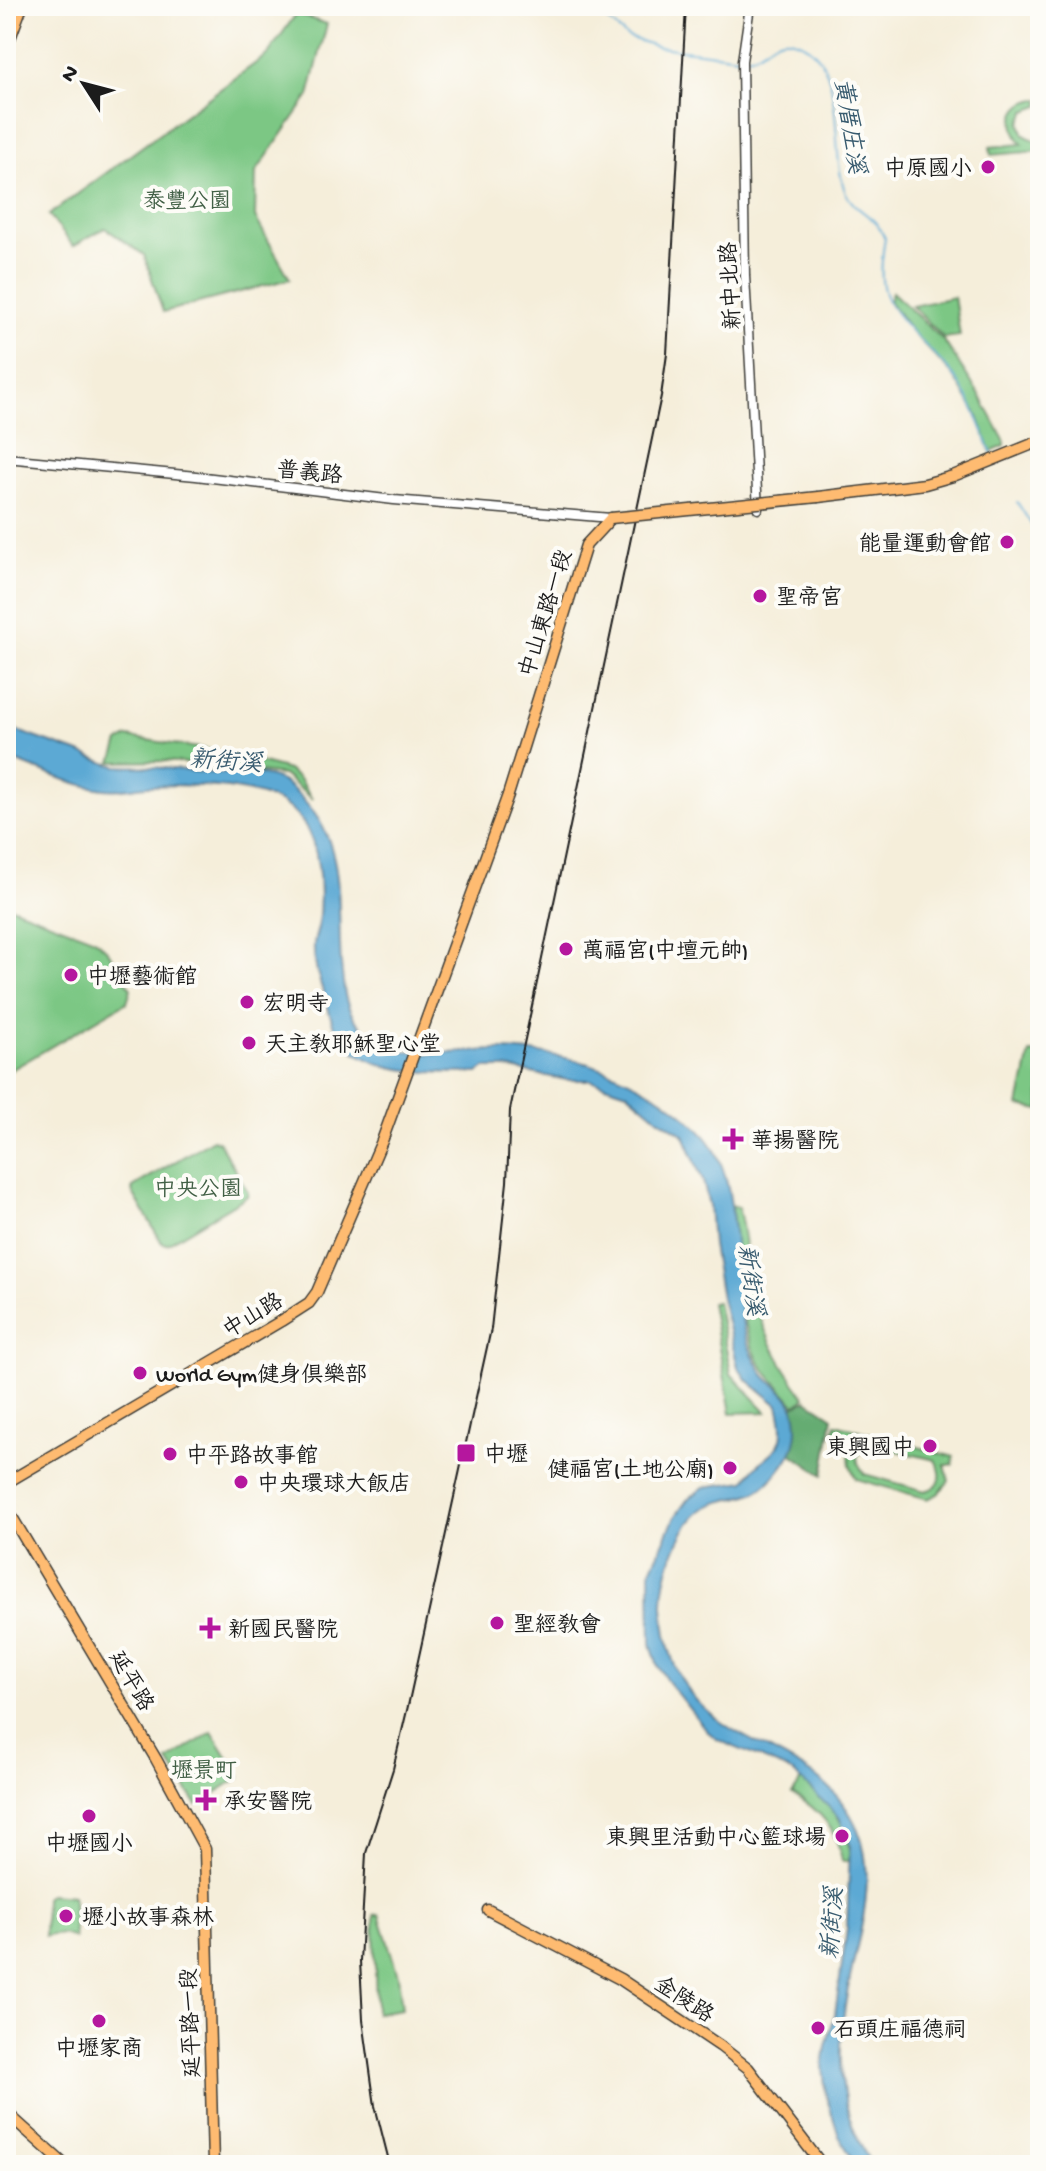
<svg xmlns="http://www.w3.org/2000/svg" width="1046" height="2171" font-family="'Gochi Hand','LXGW WenKai TC',sans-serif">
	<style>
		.green { fill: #7cc784; stroke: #4c7250; stroke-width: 2; fill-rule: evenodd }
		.forest { fill: #65ac72; stroke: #406447; stroke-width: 2 }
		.water { fill: #5ba9d4; stroke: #3c6278; stroke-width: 2 }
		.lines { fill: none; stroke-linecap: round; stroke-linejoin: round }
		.stream { stroke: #5ba9d4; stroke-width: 2 }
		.minor-casing { stroke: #3d3c38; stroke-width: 11 }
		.major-casing { stroke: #3d3c38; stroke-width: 13 }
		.minor { stroke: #fff; stroke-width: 8 }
		.major { stroke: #febb71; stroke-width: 10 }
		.rail { stroke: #1c1c1c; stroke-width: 2 }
		.major-bridge-casing { stroke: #3d3c38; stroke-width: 13; stroke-linecap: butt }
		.major-bridge { stroke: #febb71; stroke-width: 10 }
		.poi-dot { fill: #b5179e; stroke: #fdfcf7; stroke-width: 3 }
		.labels { text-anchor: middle; stroke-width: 8; stroke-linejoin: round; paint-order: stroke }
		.poi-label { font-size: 22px; fill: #1c1c1c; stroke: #fdfcf7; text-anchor: start }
		.park-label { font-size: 22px; fill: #426046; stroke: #fdfcf7 }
		.street-label { font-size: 22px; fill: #1c1c1c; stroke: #fdfcf7 }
		.water-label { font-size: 24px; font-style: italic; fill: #385b6f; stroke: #fdfcf7 }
	</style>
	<rect width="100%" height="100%" fill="#fdfcf7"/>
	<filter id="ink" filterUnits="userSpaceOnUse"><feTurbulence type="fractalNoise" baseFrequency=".0125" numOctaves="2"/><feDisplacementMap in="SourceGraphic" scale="16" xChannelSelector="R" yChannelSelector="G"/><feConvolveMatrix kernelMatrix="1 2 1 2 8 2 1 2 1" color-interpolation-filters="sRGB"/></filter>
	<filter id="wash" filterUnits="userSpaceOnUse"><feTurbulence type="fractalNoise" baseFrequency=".006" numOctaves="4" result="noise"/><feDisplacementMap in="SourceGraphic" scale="32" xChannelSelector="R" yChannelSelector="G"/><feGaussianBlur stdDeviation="1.8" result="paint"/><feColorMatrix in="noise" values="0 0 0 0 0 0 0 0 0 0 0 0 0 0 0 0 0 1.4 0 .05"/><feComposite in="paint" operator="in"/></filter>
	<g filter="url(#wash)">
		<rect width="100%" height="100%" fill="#f5eeda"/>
		<g class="green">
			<path d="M 296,14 L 327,24 L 309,96 L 256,172 L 255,217 L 290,279 L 163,312 L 144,255 L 105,228 L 73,246 L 49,215 L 268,54 Z"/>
			<path d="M 1040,99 L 1040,106 L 1026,111 L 1020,123 L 1024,135 L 1040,143 L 1040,151 L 991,155 L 990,147 L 1022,144 C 1006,125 1013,101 1040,99 Z"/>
			<path d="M 892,292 L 944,341 L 981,397 L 1005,442 L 1005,446 L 991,452 L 977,414 L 953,375 L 913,333 L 889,301 Z"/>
			<path d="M 954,297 L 960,336 L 944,338 L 912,306 Z"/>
			<path d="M 128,737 L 223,752 L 288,770 L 299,779 L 312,799 L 283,775 L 167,761 L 112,762 L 119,742 Z"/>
			<path d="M 6,905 L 95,939 L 108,951 L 131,989 L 127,1002 L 6,1073 Z"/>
			<path d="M 1030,1053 L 1040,1054 L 1040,1110 L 1019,1106 Z"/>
			<path d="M 213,1139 L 219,1142 L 248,1192 L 247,1196 L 167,1244 L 162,1243 L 132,1191 L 133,1187 Z"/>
			<path d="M 731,1205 L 738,1207 C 746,1234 744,1255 750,1281 C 760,1326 777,1361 805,1397 L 796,1406 C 785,1391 770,1379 760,1363 C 737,1325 737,1251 731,1205 Z"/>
			<path d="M 717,1302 L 731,1374 L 767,1412 L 731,1413 L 711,1303 Z"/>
			<path d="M 836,1424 L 954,1457 L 953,1465 L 945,1465 L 949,1481 L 938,1494 L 928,1499 L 856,1479 L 850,1465 L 849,1455 L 862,1439 L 834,1432 ZM 873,1445 L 935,1460 C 944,1474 942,1487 925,1491 L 864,1474 L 858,1463 L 857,1456 L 866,1447 Z"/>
			<path d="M 212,1732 L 240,1777 L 197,1805 L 168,1761 Z"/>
			<path d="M 804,1777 C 830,1797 849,1827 851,1861 L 842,1861 C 837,1829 820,1809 792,1794 Z"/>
			<path d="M 49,1894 L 73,1896 L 74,1938 L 63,1934 L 44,1936 L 45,1898 Z"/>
			<path d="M 379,1914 L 398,1975 L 402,2009 L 376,2013 L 374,1915 Z"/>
		</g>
		<path class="forest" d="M 807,1400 L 833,1417 L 823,1475 L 787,1451 L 789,1408 Z"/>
		<path class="water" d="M 6,727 C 30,735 54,744 77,752 C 91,757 104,764 118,766 C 129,767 140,766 150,767 C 172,768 193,772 215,773 C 234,774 261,771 279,780 C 290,785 303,799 311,809 C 346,851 337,912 341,964 C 343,981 344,1002 353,1016 C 357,1025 368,1033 376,1039 C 409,1064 463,1049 502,1050 C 576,1052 654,1079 705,1136 C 743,1178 731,1278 745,1334 C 748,1346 756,1362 763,1373 C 769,1382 779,1387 786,1395 C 800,1410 800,1438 790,1455 C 783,1468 766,1488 753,1493 C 737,1500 718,1499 702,1510 C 678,1528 662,1578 663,1607 C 670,1763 814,1725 858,1830 C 873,1867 866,1910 857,1947 C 839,2023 827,2096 872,2165 L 856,2165 L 839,2136 L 826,2095 L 823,2067 L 826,2046 L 835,2014 L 847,1929 L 850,1844 L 839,1817 L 793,1772 L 718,1740 L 707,1731 L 667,1681 L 658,1666 L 651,1644 L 650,1572 L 675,1517 L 687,1500 L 704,1487 L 745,1481 C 767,1446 792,1458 778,1405 L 746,1379 L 738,1367 L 721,1298 L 712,1245 L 709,1205 L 703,1181 L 684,1135 L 659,1119 L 627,1092 L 590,1080 L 567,1080 L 506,1068 L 485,1068 L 478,1073 C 433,1072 365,1077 337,1033 C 332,1024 330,1013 327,1004 C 321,985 313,965 314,945 C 314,939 317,933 318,927 C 322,889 322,833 289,808 C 257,784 186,784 147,786 C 133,787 118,791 104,789 C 71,785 38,769 6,758 Z"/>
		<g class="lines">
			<g class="stream">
				<path d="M 591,6 L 627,37 L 659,47 L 739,57"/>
				<path d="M 745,57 C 761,57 772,36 789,39 C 851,51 828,147 845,191 C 851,206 865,212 875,222 C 879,227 882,233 885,238 C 882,256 879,276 885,294 C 894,320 936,353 953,375 C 972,399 981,427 992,454"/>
				<path d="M 1017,502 L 1040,538"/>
			</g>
		</g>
	</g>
	<g filter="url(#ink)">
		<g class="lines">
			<g class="minor-casing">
				<g id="minor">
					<path d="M 750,6 L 742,61 L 745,276 L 758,509"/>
					<path d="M 6,458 L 196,476 L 394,500 L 611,518"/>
				</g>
			</g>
			<g class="major-casing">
				<g id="major">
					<path d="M 6,16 L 9,6"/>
					<path d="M 6,49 L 22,6"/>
					<path d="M 818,497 L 925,484 L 953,476 L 1040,441"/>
					<path d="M 6,1483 L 281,1321 L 309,1303 L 317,1292 L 382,1141 L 508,795 L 586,545 L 611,518"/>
					<path d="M 6,1507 L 156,1759 L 205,1849 L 213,2165"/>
					<path d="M 488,1910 L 620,1979 L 720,2046 L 748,2068 L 822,2165"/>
					<path d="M 6,2112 L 65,2165"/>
				</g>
			</g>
			<use href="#minor" class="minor"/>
			<use href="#major" class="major"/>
			<path class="rail" d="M 390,2165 L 375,2106 L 363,2020 L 360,1961 L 366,1853 L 393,1769 L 408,1706 L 491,1329 L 507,1182 L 510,1110 L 661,396 L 667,354 L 686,6"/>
			<g class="major-bridge-casing">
				<path id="major-bridge" d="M 611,518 L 818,497"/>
			</g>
			<use href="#major-bridge" class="major-bridge"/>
		</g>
	</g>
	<g class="poi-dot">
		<circle cx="988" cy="167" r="8"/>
		<circle cx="1007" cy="542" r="8"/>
		<circle cx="760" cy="596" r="8"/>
		<circle cx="566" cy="949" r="8"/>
		<circle cx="71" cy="975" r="8"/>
		<circle cx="247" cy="1002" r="8"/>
		<circle cx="249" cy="1043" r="8"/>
		<path d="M729 1127h8v8h8v8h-8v8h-8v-8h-8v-8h8z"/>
		<circle cx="140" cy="1373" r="8"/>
		<circle cx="930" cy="1446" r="8"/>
		<rect x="456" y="1443" width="20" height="20" rx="4"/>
		<circle cx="170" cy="1454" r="8"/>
		<circle cx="730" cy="1468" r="8"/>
		<circle cx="241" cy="1482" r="8"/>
		<circle cx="497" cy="1623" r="8"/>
		<path d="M206 1616h8v8h8v8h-8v8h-8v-8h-8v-8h8z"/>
		<path d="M202 1788h8v8h8v8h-8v8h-8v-8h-8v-8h8z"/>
		<circle cx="89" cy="1816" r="8"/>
		<circle cx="842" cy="1836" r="8"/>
		<circle cx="66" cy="1916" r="8"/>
		<circle cx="99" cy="2021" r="8"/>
		<circle cx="818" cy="2028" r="8"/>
	</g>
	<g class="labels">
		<g class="poi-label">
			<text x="972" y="175" text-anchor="end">中原國小</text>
			<text x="991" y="550" text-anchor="end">能量運動會館</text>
			<text x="776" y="604">聖帝宮</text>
			<text x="582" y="957">萬福宮(中壇元帥)</text>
			<text x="87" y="983">中壢藝術館</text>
			<text x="263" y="1010">宏明寺</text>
			<text x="265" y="1051">天主教耶穌聖心堂</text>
			<text x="751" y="1147">華揚醫院</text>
			<text x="156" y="1381">World Gym健身俱樂部</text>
			<text x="914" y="1454" text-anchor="end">東興國中</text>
			<text x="484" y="1461">中壢</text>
			<text x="186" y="1462">中平路故事館</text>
			<text x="714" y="1476" text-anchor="end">健福宮(土地公廟)</text>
			<text x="257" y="1490">中央環球大飯店</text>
			<text x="513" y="1631">聖經教會</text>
			<text x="228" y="1636">新國民醫院</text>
			<text x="224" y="1808">承安醫院</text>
			<text x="826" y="1844" text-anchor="end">東興里活動中心籃球場</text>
			<text x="89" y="1850" text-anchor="middle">中壢國小</text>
			<text x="82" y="1924">壢小故事森林</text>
			<text x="834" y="2036">石頭庄福德祠</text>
			<text x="99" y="2055" text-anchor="middle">中壢家商</text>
		</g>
		<g class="park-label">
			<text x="187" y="207">泰豐公園</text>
			<text x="198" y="1195">中央公園</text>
			<text x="204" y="1777">壢景町</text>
		</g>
		<g class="street-label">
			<text transform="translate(729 286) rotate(-93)" y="8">新中北路</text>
			<text transform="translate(310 471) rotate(6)" y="8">普義路</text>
			<text transform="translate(544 613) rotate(-73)" y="8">中山東路一段</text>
			<text transform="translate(252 1314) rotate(-31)" y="8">中山路</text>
			<text transform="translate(133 1680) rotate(60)" y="8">延平路</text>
			<text transform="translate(685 1998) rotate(33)" y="8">金陵路</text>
			<text transform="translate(189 2023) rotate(-92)" y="8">延平路一段</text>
		</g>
		<g class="water-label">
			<text transform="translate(851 126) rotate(81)" y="8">黃厝庄溪</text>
			<text transform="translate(226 760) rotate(4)" y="8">新街溪</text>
			<text transform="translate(752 1280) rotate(82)" y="8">新街溪</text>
			<text transform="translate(831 1923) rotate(-86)" y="8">新街溪</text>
		</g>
	</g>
	<rect width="1046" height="2171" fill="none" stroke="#fdfcf7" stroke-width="32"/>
	<g transform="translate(84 84) rotate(306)" stroke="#fdfcf7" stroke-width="6" paint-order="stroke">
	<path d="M0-6L14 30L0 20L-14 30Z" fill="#1c1c1c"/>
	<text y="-12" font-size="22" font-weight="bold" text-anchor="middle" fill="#1c1c1c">N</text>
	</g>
</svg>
